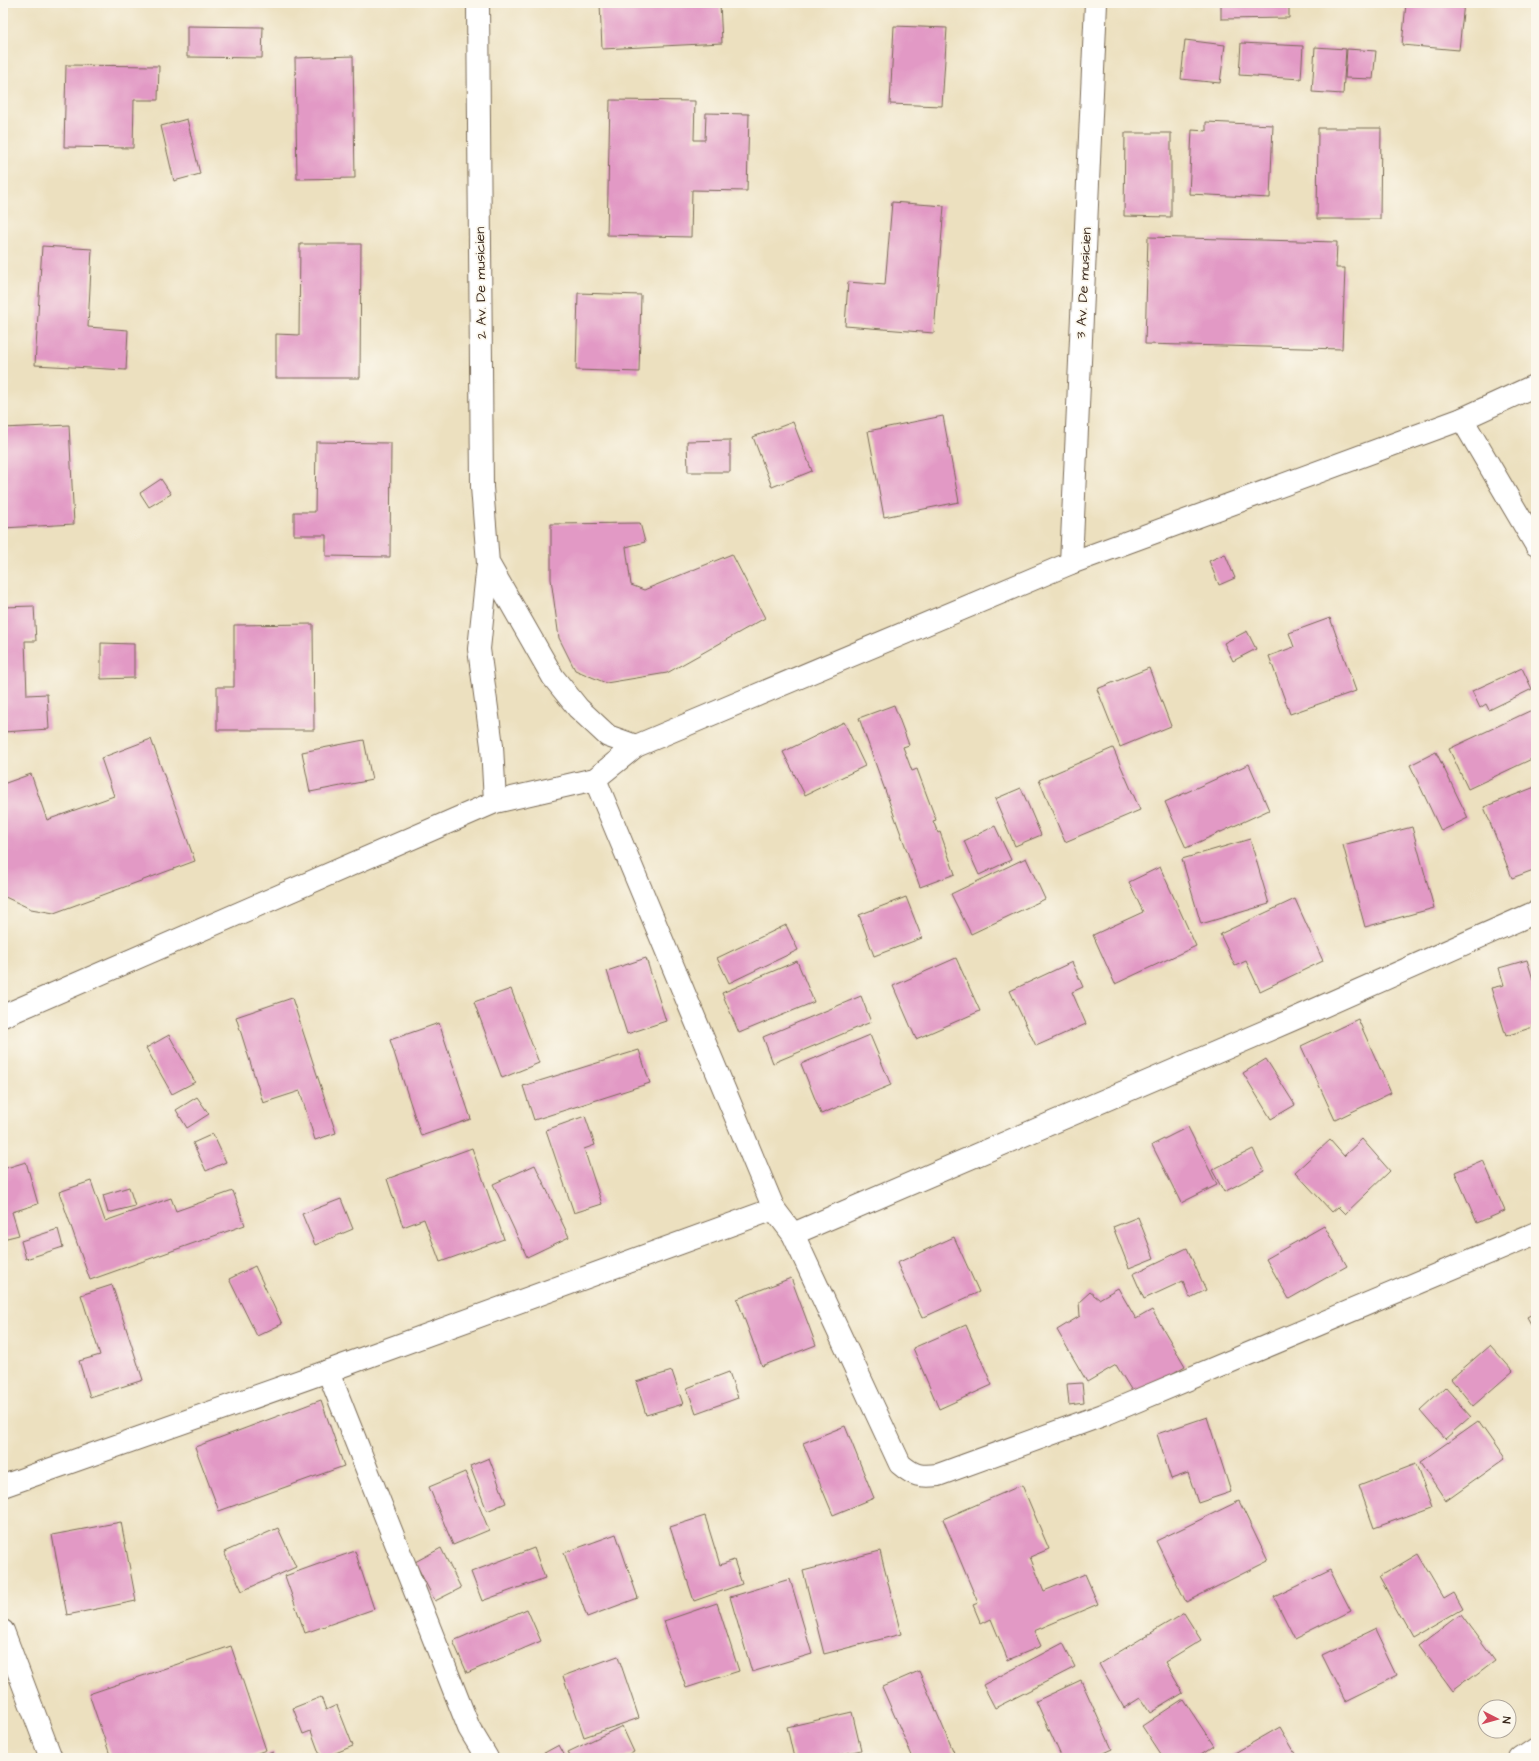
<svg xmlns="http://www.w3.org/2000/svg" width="1539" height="1761" font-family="'Architects Daughter',sans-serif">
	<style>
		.building { fill: #e299c5 }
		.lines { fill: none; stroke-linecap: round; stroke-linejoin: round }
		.minor-casing { stroke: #796a56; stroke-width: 24 }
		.minor { stroke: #fff; stroke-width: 22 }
		.labels { text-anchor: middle; stroke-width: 3.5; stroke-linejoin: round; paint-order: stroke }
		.street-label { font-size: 14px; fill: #3b2a1e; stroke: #fbf7ec }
	</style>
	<rect width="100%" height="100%" fill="#fbf7ec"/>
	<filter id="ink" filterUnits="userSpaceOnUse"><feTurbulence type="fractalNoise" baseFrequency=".025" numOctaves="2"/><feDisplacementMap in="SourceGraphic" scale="8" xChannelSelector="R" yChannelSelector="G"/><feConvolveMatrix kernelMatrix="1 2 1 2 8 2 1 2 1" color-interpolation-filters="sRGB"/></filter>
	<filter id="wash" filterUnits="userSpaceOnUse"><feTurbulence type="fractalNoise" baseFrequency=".012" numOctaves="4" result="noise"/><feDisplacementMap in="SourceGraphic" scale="16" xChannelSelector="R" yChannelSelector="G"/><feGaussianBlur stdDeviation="0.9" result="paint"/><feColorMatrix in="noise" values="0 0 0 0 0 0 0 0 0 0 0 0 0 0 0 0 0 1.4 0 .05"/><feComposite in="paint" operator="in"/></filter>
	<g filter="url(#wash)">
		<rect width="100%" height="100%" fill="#ece0bf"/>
		<g id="blocks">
			<g class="building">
				<path d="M 600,3 L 720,3 L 722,43 L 602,49 Z"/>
				<path d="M 1221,3 L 1289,3 L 1289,18 L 1221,19 Z"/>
				<path d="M 1406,3 L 1464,3 L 1459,50 L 1402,45 Z"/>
				<path d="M 187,26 L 263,27 L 262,58 L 187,57 Z"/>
				<path d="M 894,26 L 947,28 L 942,106 L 890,104 Z"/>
				<path d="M 1185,40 L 1225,45 L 1220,83 L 1181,79 Z"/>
				<path d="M 1241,43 L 1303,46 L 1301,79 L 1239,75 Z"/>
				<path d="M 1315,47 L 1346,49 L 1343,94 L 1312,92 Z"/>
				<path d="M 1347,49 L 1376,51 L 1373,79 L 1345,78 Z"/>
				<path d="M 353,56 L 355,178 L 297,179 L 295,58 Z"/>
				<path d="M 66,65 L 159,66 L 158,100 L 134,100 L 133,148 L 64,147 Z"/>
				<path d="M 610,100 L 695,101 L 694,140 L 705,140 L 706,113 L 749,114 L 747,191 L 692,190 L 691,237 L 607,235 Z"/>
				<path d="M 187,119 L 200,174 L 174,181 L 161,126 Z"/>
				<path d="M 1206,122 L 1273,125 L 1270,198 L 1189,194 L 1192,130 L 1206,131 Z"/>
				<path d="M 1318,128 L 1381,128 L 1380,219 L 1317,219 Z"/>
				<path d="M 1125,133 L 1171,133 L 1171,217 L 1124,216 Z"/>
				<path d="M 892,202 L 944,206 L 934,333 L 845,326 L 848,282 L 885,285 Z"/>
				<path d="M 1148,237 L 1337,242 L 1336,268 L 1345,268 L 1342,349 L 1145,344 Z"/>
				<path d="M 300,244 L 361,244 L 360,378 L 276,378 L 276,334 L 299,335 Z"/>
				<path d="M 42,246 L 92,249 L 88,327 L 128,330 L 126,370 L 35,365 Z"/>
				<path d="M 578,293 L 641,295 L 639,372 L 576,370 Z"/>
				<path d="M 943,416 L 959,502 L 884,517 L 868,431 Z"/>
				<path d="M 793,422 L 812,471 L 772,487 L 753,437 Z"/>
				<path d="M 69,425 L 74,524 L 3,528 L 3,428 Z"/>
				<path d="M 730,440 L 730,472 L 688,472 L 687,441 Z"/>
				<path d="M 316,442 L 391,443 L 390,557 L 326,556 L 326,535 L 294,535 L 294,512 L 315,512 Z"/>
				<path d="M 161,479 L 171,494 L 149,507 L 140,493 Z"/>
				<path d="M 640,523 L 645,542 L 626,547 L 631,585 L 644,590 L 732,554 L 765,618 L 667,673 L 606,683 L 575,670 L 559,638 L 551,579 L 551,524 Z"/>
				<path d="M 1225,554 L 1235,578 L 1219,585 L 1209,561 Z"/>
				<path d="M 34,606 L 36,641 L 25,641 L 27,695 L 47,694 L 49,729 L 3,732 L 3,607 Z"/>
				<path d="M 1330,618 L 1356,691 L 1290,714 L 1269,656 L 1294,647 L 1289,633 Z"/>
				<path d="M 313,624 L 314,730 L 217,730 L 217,687 L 234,687 L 234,625 Z"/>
				<path d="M 1247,631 L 1256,649 L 1233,661 L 1224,643 Z"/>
				<path d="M 101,643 L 134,644 L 134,678 L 101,679 Z"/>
				<path d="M 1149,668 L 1171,726 L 1120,747 L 1097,689 Z"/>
				<path d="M 1522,668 L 1532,689 L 1489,710 L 1486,704 L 1480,708 L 1472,691 Z"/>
				<path d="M 894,705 L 909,745 L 903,747 L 912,771 L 917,769 L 936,820 L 933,821 L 938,833 L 940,832 L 955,874 L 920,887 L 859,718 Z"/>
				<path d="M 1536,708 L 1536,757 L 1468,789 L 1449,749 Z"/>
				<path d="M 844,722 L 865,766 L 805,795 L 783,752 Z"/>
				<path d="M 151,739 L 195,861 L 54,913 L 31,909 L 3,896 L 3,784 L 31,774 L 47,820 L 114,796 L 101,758 Z"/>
				<path d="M 364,740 L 372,780 L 310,792 L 302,752 Z"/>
				<path d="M 1113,748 L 1140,810 L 1065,842 L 1039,780 Z"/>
				<path d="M 1436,752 L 1468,818 L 1441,831 L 1410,765 Z"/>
				<path d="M 1249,764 L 1269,810 L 1186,848 L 1165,802 Z"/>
				<path d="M 1535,787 L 1536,869 L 1512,878 L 1484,807 Z"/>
				<path d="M 1021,788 L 1041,835 L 1015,846 L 995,799 Z"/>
				<path d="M 995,826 L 1011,860 L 979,875 L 964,841 Z"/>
				<path d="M 1412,827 L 1434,908 L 1365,927 L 1343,845 Z"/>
				<path d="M 1250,839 L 1269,904 L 1201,924 L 1182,859 Z"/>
				<path d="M 1026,858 L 1045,899 L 971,934 L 951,894 Z"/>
				<path d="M 1160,867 L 1196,946 L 1115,984 L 1093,935 L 1143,912 L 1129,882 Z"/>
				<path d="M 906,897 L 922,938 L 874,956 L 859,915 Z"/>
				<path d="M 1295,899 L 1323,961 L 1260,991 L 1246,961 L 1235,966 L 1220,934 Z"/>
				<path d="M 786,925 L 798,950 L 729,983 L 717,958 Z"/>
				<path d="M 646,958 L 666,1021 L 627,1034 L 607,971 Z"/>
				<path d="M 956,958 L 980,1011 L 916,1039 L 893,986 Z"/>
				<path d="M 1527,960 L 1536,989 L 1536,1026 L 1506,1036 L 1491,988 L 1504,985 L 1499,968 Z"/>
				<path d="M 797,961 L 814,1002 L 739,1033 L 722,993 Z"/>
				<path d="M 1072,962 L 1083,987 L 1072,992 L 1086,1024 L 1036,1046 L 1010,991 Z"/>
				<path d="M 511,989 L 539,1063 L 502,1078 L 474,1002 Z"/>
				<path d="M 861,996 L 871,1022 L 773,1063 L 763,1037 Z"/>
				<path d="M 292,998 L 336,1133 L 315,1140 L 300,1091 L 263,1103 L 236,1017 Z"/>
				<path d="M 1358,1019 L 1391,1093 L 1335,1120 L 1301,1046 Z"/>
				<path d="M 439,1023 L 471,1119 L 421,1136 L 390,1040 Z"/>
				<path d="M 169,1035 L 195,1082 L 172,1094 L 146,1048 Z"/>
				<path d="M 870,1035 L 891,1085 L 821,1114 L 801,1064 Z"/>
				<path d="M 639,1050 L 650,1083 L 534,1120 L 523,1086 Z"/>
				<path d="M 1266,1059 L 1295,1105 L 1271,1119 L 1243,1073 Z"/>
				<path d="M 197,1097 L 209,1114 L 187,1128 L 176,1110 Z"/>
				<path d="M 585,1116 L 595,1145 L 584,1149 L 602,1204 L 574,1213 L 546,1130 Z"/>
				<path d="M 1188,1127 L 1217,1185 L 1181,1203 L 1152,1145 Z"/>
				<path d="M 213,1134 L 226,1162 L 206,1171 L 193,1143 Z"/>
				<path d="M 1362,1139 L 1390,1171 L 1345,1214 L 1338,1207 L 1332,1212 L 1295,1172 L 1330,1140 L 1344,1156 Z"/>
				<path d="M 472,1148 L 504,1239 L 440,1262 L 424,1219 L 403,1227 L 387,1179 Z"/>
				<path d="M 1253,1149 L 1264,1171 L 1224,1192 L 1212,1170 Z"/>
				<path d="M 1483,1160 L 1505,1211 L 1477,1223 L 1455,1172 Z"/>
				<path d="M 26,1162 L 38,1204 L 12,1212 L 19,1235 L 3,1239 L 3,1169 Z"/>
				<path d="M 535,1165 L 569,1237 L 527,1257 L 493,1184 Z"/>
				<path d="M 91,1181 L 105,1221 L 171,1198 L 176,1211 L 233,1191 L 245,1225 L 90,1280 L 59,1192 Z"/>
				<path d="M 129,1187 L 135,1206 L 108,1213 L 103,1195 Z"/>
				<path d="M 341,1199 L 353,1229 L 315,1245 L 302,1214 Z"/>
				<path d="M 1138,1217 L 1154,1258 L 1129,1268 L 1113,1227 Z"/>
				<path d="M 1324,1226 L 1347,1266 L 1289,1299 L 1266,1259 Z"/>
				<path d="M 58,1229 L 63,1247 L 26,1259 L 21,1241 Z"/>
				<path d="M 954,1237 L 979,1292 L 922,1318 L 897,1263 Z"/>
				<path d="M 1187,1248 L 1206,1290 L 1190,1298 L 1183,1281 L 1144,1299 L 1133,1274 Z"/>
				<path d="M 255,1266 L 282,1324 L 257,1336 L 229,1279 Z"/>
				<path d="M 791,1278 L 816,1345 L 762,1366 L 737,1299 Z"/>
				<path d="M 112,1285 L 143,1380 L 90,1397 L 79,1361 L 100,1355 L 81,1295 Z"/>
				<path d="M 1118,1288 L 1136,1319 L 1152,1310 L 1185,1366 L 1135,1396 L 1116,1365 L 1087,1382 L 1057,1330 L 1080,1316 L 1079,1302 L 1090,1292 L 1099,1299 Z"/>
				<path d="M 1536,1312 L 1536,1333 L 1527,1317 Z"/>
				<path d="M 966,1325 L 992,1385 L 939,1409 L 913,1348 Z"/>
				<path d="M 1490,1345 L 1513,1371 L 1473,1406 L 1451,1379 Z"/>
				<path d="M 672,1371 L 683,1404 L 646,1415 L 636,1382 Z"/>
				<path d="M 729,1372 L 738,1398 L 696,1413 L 687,1388 Z"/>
				<path d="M 1082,1383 L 1084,1403 L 1069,1405 L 1067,1384 Z"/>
				<path d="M 1445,1387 L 1471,1416 L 1445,1439 L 1420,1410 Z"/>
				<path d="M 321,1400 L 344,1466 L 219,1511 L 195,1447 Z"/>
				<path d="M 1207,1417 L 1231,1492 L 1198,1503 L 1188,1473 L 1171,1479 L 1157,1434 Z"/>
				<path d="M 1478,1421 L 1505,1459 L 1446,1501 L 1420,1462 Z"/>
				<path d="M 845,1426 L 874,1498 L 833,1515 L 803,1443 Z"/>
				<path d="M 489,1458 L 506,1503 L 487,1511 L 470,1466 Z"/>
				<path d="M 1416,1464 L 1432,1507 L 1374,1528 L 1359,1486 Z"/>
				<path d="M 465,1472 L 489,1530 L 453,1545 L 429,1487 Z"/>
				<path d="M 1022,1485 L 1049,1549 L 1030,1557 L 1044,1591 L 1085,1574 L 1098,1604 L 1034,1631 L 1041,1646 L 1008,1660 L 991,1619 L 981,1624 L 973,1605 L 978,1603 L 943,1519 Z"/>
				<path d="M 1239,1501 L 1268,1561 L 1186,1602 L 1156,1541 Z"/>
				<path d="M 705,1516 L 720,1565 L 734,1560 L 742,1584 L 694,1601 L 670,1527 Z"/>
				<path d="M 121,1522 L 136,1601 L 67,1615 L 52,1535 Z"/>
				<path d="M 278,1528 L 296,1567 L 242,1591 L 224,1552 Z"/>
				<path d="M 616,1534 L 638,1598 L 587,1617 L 564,1553 Z"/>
				<path d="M 441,1548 L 461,1588 L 435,1601 L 415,1562 Z"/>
				<path d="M 534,1548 L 545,1578 L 482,1601 L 471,1572 Z"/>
				<path d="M 355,1551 L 374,1609 L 305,1633 L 285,1576 Z"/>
				<path d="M 880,1551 L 901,1634 L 824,1654 L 803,1571 Z"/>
				<path d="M 1418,1554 L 1444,1598 L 1454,1592 L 1463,1608 L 1413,1637 L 1379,1577 Z"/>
				<path d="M 1330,1570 L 1351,1611 L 1295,1639 L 1274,1597 Z"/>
				<path d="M 790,1579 L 812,1654 L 752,1672 L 730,1597 Z"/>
				<path d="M 717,1603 L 739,1671 L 686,1688 L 664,1621 Z"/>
				<path d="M 527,1609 L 541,1641 L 467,1673 L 453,1641 Z"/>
				<path d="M 1184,1613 L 1201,1640 L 1165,1662 L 1183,1693 L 1150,1713 L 1140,1698 L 1124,1708 L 1099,1664 Z"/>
				<path d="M 1461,1614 L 1495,1660 L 1453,1692 L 1419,1646 Z"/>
				<path d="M 1376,1629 L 1398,1675 L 1345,1701 L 1322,1655 Z"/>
				<path d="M 1063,1643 L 1075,1667 L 995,1708 L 983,1685 Z"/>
				<path d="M 231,1646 L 266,1750 L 244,1758 L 111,1758 L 89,1694 Z"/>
				<path d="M 618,1656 L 639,1718 L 584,1737 L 563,1676 Z"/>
				<path d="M 919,1671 L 955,1755 L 949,1758 L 913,1758 L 882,1687 Z"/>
				<path d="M 1081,1680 L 1112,1749 L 1092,1758 L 1062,1758 L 1036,1701 Z"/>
				<path d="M 321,1697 L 326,1710 L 337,1705 L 353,1746 L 323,1758 L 321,1758 L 311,1731 L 303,1734 L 293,1708 Z"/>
				<path d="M 1183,1699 L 1214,1746 L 1196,1758 L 1163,1758 L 1142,1726 Z"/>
				<path d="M 852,1712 L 861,1750 L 827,1758 L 794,1758 L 787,1727 Z"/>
				<path d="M 622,1726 L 634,1752 L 622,1758 L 571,1758 L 568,1752 Z"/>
				<path d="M 1280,1727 L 1298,1758 L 1226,1758 Z"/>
				<path d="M 559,1745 L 566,1758 L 535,1758 Z"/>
				<path d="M 273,1752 L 276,1758 L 257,1758 Z"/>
			</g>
		</g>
	</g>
	<g filter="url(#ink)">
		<use href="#blocks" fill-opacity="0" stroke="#796a56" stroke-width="1"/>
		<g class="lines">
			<g class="minor-casing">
				<g id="minor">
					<path d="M 478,3 L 482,487 L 488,563 L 479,649 L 492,746 L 495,802"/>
					<path d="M 1462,419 L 1536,545"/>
					<path d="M 488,563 L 553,677 L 578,708 L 608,736 L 636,746"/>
					<path d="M 1071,563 L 1096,3"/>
					<path d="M 595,779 L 774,1209 L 793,1234 L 900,1464 C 914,1476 920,1477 938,1475 L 1103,1415 L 1536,1233"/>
					<path d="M 3,1016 L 495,802 L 595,779 L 636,746 L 1071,563 L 1462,419 L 1536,385"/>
					<path d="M 793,1234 L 1294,1019 L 1536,912"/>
					<path d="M 328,1371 L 469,1728 L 487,1758"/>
					<path d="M 3,1486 L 328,1371 L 774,1209"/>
					<path d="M 3,1631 L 51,1758"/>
					<path d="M 1521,1758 L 1536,1748"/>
				</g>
			</g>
			<use href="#minor" class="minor"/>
		</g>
	</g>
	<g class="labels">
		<g class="street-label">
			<text transform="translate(480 283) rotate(-91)" y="5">2 Av. De musicien</text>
			<text transform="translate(1083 283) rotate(-87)" y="5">3 Av. De musicien</text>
		</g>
	</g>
	<rect width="1539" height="1761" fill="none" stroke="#fbf7ec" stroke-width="16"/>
	<g transform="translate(1497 1719) rotate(96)"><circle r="19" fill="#fbf7ec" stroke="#aea59a"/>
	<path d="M0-3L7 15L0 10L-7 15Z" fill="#d1495b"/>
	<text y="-6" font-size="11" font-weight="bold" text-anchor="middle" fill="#3b2a1e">N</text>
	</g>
</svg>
